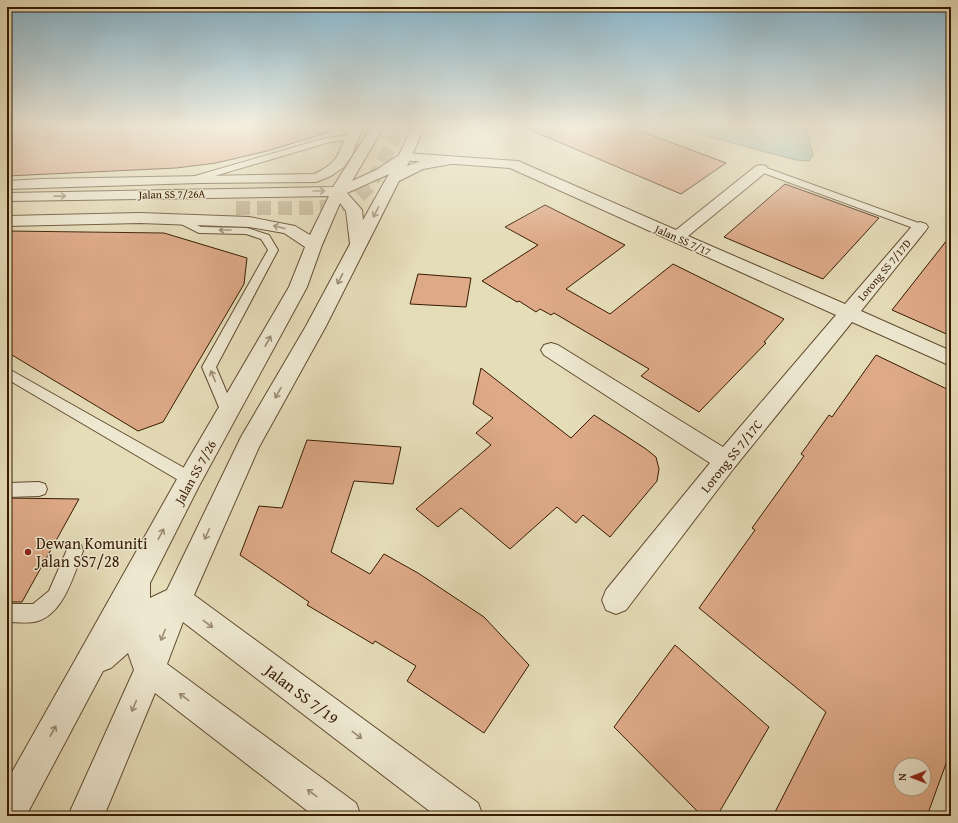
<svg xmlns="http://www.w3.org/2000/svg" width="958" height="823" font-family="'Gentium Book Plus',serif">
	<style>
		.water { fill: #96bcac; stroke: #707c68 }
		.building { fill: #dda987; stroke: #371b01; fill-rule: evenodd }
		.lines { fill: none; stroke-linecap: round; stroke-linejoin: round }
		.tertiary-tunnel { stroke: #c2b593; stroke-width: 14; stroke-dasharray: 14 7; stroke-linecap: butt }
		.service-casing { stroke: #624b2f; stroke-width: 2 }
		.minor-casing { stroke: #624b2f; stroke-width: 2 }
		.tertiary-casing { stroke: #624b2f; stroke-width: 2 }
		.service { fill: #eee8d1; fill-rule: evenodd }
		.minor { fill: #eee8d1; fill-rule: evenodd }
		.tertiary { fill: #eee8d1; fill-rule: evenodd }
		.oneway { stroke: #9c8c73 }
		.poi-dot { fill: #8f2418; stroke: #eee8d1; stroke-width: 1.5 }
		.labels { text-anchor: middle; stroke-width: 3; stroke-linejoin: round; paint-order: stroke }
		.far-street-label { font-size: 11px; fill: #371b01; stroke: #eee8d1 }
		.street-label { font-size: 13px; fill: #371b01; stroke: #eee8d1 }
		.near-poi-label { font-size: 16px; fill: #371b01; stroke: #eee8d1; text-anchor: start }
		.near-street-label { font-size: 16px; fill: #371b01; stroke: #eee8d1 }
	</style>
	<rect width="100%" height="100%" fill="#e5dcb8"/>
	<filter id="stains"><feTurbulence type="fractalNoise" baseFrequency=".005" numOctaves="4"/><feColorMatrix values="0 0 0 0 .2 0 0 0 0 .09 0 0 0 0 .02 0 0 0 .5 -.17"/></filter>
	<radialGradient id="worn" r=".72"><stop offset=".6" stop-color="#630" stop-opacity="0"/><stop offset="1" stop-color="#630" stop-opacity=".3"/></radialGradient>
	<path class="water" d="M 675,126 L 806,126 L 813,155 L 809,161 L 796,160 L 695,133 Z"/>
	<g class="building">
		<path d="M 7,126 L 330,126 L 330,132 L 267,151 L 216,163 L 176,168 L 7,176 Z"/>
		<path d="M 521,126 L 627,126 L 726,163 L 681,194 Z"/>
		<path d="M 785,184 L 879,218 L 823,279 L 724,237 Z"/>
		<path d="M 545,205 L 625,245 L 566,289 L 610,314 L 673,264 L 784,319 L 764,342 L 766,343 L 699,412 L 641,376 L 649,369 L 554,313 L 551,315 L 540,309 L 536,312 L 519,301 L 517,302 L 482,281 L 538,245 L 505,227 Z"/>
		<path d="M 7,231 L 164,233 L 247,258 L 244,284 L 163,422 L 138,431 L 7,352 Z"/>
		<path d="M 951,235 L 951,336 L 892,310 Z"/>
		<path d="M 418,274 L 471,278 L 466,307 L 410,304 Z"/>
		<path d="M 876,355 L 951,391 L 951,750 L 927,816 L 773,816 L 826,712 L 699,608 L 755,530 L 752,528 L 804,456 L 801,454 L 829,415 L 832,417 ZM 900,765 L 924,765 L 924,789 L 900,789 Z"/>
		<path d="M 481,368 L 571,438 L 594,415 L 646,449 L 656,457 L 659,469 L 657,481 L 610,537 L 583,515 L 576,523 L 557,507 L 510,549 L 461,508 L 438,527 L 416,509 L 491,445 L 476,433 L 493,418 L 473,404 Z"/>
		<path d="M 307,440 L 401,447 L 393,484 L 354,481 L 331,552 L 370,574 L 384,554 L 418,573 L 484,617 L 529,665 L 484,733 L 407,681 L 416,666 L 375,641 L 373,644 L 307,605 L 309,602 L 240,555 L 259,506 L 282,508 Z"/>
		<path d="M 7,498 L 79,499 L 22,602 L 7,602 Z"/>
		<path d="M 675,645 L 769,727 L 717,816 L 702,816 L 614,727 Z"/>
	</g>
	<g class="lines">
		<path class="tertiary-tunnel" d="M 236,208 L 310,208 L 337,206 L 352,202 L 370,186 L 401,126"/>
		<g class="service-casing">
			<g id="service">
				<path d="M 352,135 L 355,135 L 355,139 L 330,142 L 191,183 L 186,180 L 188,178 L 326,138 Z"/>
				<path d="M 761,166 L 924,225 L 925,227 L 924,229 L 916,229 L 758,171 L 757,169 L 758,167 Z"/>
				<path d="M 176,215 L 201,227 L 247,228 L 269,235 L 278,250 L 216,367 L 235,412 L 233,416 L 228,417 L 223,416 L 221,412 L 202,367 L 268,250 L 261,239 L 246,234 L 199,233 L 173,220 L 171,218 L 173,216 Z"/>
				<path d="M 7,368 L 195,474 L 198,479 L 195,484 L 190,486 L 185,484 L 7,379 Z"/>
				<path d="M 39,482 L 45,484 L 47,489 L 45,494 L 39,496 L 7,497 L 7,483 Z"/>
				<path d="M 75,543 L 81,545 L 83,551 C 74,574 64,613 38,621 C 29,624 16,622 7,622 L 7,604 L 33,604 L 49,591 L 69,545 Z"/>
			</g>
		</g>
		<g class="minor-casing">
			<g id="minor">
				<path d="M 352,126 L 364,126 L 352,155 L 344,167 L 331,176 L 316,182 L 199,183 L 7,189 L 7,181 L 41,179 L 314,174 C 345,160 336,149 352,126 Z"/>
				<path d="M 405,153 L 518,161 L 676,230 L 756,166 L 761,165 L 766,166 L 768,169 L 766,172 L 688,236 L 845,304 L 914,224 L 920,222 L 926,224 L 928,227 L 926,230 L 861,311 L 951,351 L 951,366 L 852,322 L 734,468 L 626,610 L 616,614 L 606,610 L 602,600 L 606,590 L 710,463 L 544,355 L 541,350 L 544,345 L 551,343 L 558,345 L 723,447 L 836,315 L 510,168 L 400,160 L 398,157 L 400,154 Z"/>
			</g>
		</g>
		<g class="tertiary-casing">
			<path id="tertiary" d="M 372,126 L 384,126 L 352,181 L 376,170 L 399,155 L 413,126 L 425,126 L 407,166 C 420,161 437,155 451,158 L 453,161 L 451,164 L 423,169 L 399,181 L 326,326 L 259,447 L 194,595 L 478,803 L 483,816 L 436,816 L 183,622 L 167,664 L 356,803 L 361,816 L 314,816 L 155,693 L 104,816 L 68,816 L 134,670 L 128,653 L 111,668 L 103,671 L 26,816 L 7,816 L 7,781 L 181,472 L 289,287 L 305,247 L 284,233 L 249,227 L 140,223 L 7,226 L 7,216 L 140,213 L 249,217 L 295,226 L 310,235 L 329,196 L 7,201 L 7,193 L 333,187 ZM 389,174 L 386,179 L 363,220 L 362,210 L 347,193 ZM 340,203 L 346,211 L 350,244 L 306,326 L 241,437 L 167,590 L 150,598 L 150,583 L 199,486 L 307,287 L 322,245 Z"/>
		</g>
		<use href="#service" class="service"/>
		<use href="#minor" class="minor"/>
		<use href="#tertiary" class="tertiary"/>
	</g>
	<defs><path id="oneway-shaft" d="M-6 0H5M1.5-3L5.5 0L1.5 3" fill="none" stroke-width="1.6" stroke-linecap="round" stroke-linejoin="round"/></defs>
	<g class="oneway">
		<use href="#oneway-shaft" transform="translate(319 191)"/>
		<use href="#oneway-shaft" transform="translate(60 196) rotate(-1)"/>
		<use href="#oneway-shaft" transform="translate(376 212) rotate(118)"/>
		<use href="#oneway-shaft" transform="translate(279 227) rotate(-166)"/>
		<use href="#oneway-shaft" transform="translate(225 230) rotate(-180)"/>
		<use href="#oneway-shaft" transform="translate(340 279) rotate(117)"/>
		<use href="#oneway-shaft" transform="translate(268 341) rotate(-61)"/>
		<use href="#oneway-shaft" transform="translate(213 376) rotate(-113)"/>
		<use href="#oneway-shaft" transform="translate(278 393) rotate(119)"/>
		<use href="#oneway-shaft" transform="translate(161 534) rotate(-62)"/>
		<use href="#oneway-shaft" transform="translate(207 534) rotate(114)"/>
		<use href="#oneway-shaft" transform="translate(208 624) rotate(37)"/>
		<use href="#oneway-shaft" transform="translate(163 635) rotate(112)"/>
		<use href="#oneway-shaft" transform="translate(184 697) rotate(-143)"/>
		<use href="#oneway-shaft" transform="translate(134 706) rotate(113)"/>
		<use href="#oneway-shaft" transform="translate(53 731) rotate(-61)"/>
		<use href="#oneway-shaft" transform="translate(357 735) rotate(37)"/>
		<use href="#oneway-shaft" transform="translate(312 793) rotate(-143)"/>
	</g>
	<linearGradient id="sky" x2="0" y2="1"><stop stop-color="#87b7d0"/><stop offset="0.52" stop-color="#f3efdf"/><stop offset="1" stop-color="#f3efdf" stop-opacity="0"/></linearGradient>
	<rect width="958" height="241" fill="url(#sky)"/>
	<circle class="poi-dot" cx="28" cy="552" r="4"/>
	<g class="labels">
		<g class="far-street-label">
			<text transform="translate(172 194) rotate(-1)" y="4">Jalan SS 7/26A</text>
			<text transform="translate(683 240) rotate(24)" y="4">Jalan SS 7/17</text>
			<text transform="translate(884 270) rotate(-50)" y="4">Lorong SS 7/17D</text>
		</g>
		<g class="street-label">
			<text transform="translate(731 456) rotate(-51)" y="5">Lorong SS 7/17C</text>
			<text transform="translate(195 472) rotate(-61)" y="5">Jalan SS 7/26</text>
		</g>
		<g class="near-poi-label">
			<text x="36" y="549">Dewan Komuniti<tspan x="36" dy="18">Jalan SS7/28</tspan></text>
		</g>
		<g class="near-street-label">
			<text transform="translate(302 694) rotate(37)" y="6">Jalan SS 7/19</text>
		</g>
	</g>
	<rect width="958" height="823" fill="none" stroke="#e5dcb8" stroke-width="24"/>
	<rect x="8" y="8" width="942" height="807" fill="none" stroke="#371b01" stroke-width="2"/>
	<rect x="12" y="12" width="934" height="799" fill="none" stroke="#371b01"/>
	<g transform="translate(912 777) rotate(270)"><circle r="19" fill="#eee8d1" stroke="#a5967e"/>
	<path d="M0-3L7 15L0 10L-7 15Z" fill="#8f2418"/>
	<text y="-6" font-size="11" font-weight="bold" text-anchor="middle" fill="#371b01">N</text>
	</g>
	<rect width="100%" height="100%" filter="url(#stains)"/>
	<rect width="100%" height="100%" fill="url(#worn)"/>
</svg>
